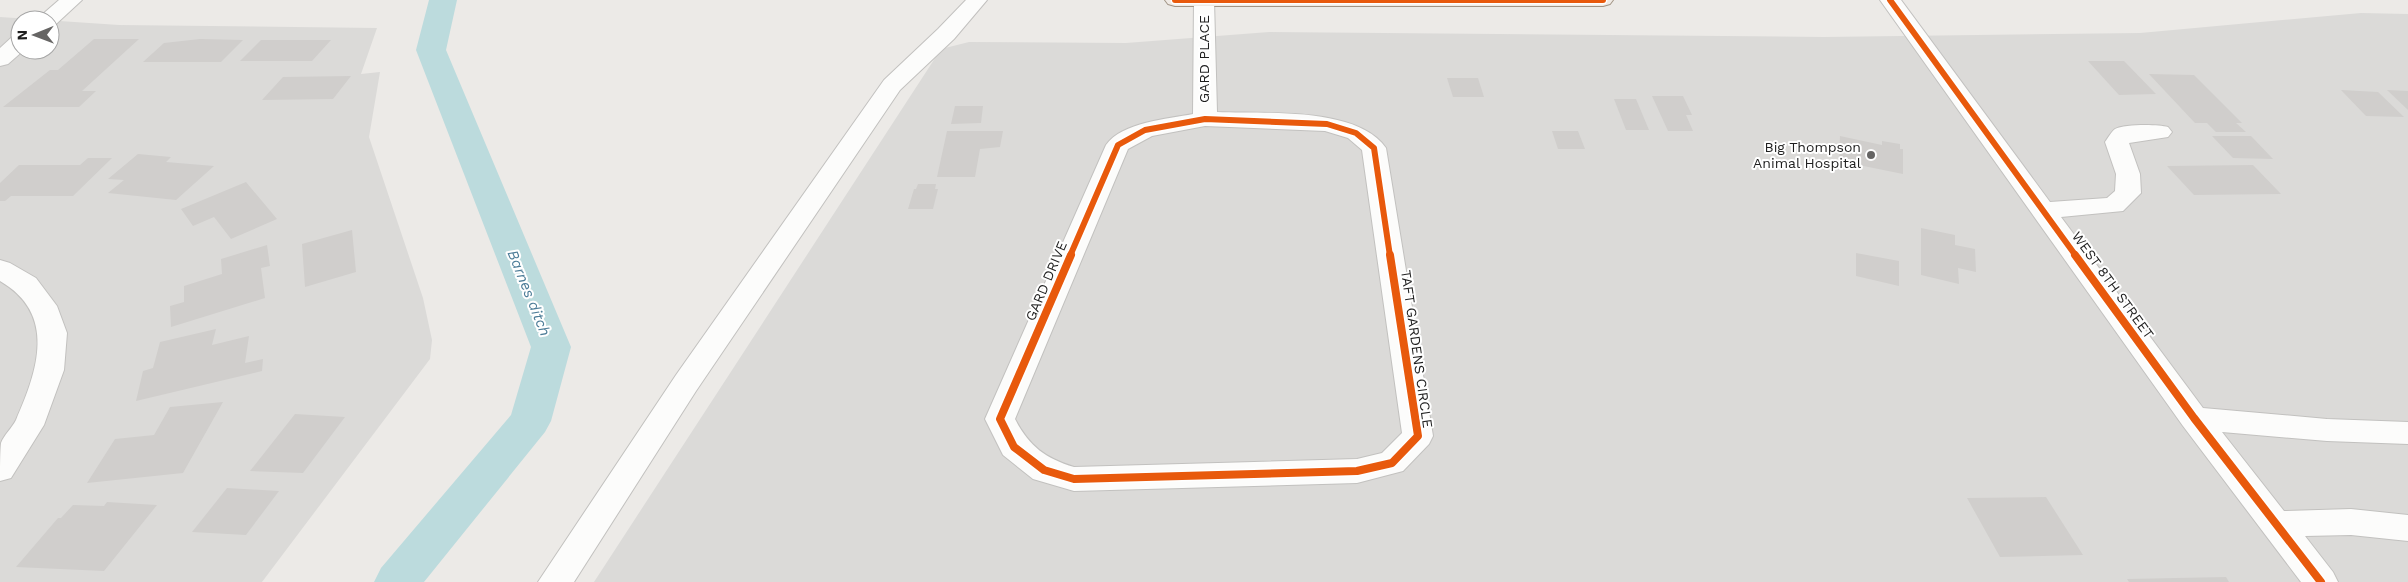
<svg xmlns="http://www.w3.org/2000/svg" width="2408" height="582" font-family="'Work Sans',sans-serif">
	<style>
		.residential { fill: #dbdad8; fill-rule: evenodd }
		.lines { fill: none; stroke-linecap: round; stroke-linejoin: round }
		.canal { fill: #bcdbdd; fill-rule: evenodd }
		.building { fill: #d0cecc }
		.minor-casing { stroke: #c2c1bf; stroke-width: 2 }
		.major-casing { stroke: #a19485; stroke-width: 2 }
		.minor { fill: #fcfcfb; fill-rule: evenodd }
		.major { fill: #efeae5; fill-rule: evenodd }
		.cycleway-far1-casing { stroke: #fff; stroke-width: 9 }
		.cycleway-casing { stroke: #fff; stroke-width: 11 }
		.cycleway-far1 { stroke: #e8590c; stroke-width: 6 }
		.cycleway { stroke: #e8590c; stroke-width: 8 }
		.poi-dot { fill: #666564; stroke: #fff; stroke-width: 2 }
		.labels { text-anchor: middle; stroke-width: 4; stroke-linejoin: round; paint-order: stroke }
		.street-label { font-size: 14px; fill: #1e1e1e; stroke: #fff }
		.poi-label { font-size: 14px; fill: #1e1e1e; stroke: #fff; text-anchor: end }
		.water-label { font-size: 15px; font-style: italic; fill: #4c7c97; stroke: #fff }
	</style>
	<rect width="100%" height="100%" fill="#eceae7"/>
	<g class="residential">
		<path d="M 2361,13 L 2408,14 L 2408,582 L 594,582 L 941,49 L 969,42 L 1126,43 L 1269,32 L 1824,37 L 2140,33 Z"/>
		<path d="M 0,17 L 119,25 L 377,28 L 361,74 L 380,72 L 369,137 L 423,298 L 432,340 L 430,359 L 262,582 L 0,582 ZM 20,20 L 50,20 L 50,50 L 20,50 Z"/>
	</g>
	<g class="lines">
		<path class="canal" d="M 429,0 L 457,0 L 446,50 L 571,347 L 551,421 L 545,432 L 424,582 L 374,582 L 381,568 L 511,415 L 531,347 L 416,50 Z"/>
	</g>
	<g class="building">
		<path d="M 94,39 L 139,39 L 82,91 L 96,91 L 79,107 L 3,107 L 50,70 L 58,70 Z"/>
		<path d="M 200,39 L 243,40 L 221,62 L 143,62 L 164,43 Z"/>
		<path d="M 261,40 L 331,40 L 312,61 L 240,61 Z"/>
		<path d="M 2088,61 L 2124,61 L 2156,94 L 2119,95 Z"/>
		<path d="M 2149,74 L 2194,75 L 2242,123 L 2236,123 L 2246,132 L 2216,132 L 2207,123 L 2195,123 Z"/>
		<path d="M 351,76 L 333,99 L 262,100 L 283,77 Z"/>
		<path d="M 1447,78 L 1478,78 L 1484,97 L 1453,97 Z"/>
		<path d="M 2341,90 L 2378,92 L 2404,117 L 2366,116 Z"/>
		<path d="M 2387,90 L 2408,91 L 2408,110 Z"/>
		<path d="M 1652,96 L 1683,96 L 1692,115 L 1686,115 L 1693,131 L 1668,131 Z"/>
		<path d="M 1614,99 L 1636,99 L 1649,130 L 1626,130 Z"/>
		<path d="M 955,106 L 983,106 L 981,123 L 951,124 Z"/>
		<path d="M 947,131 L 1003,131 L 1000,147 L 980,149 L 975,177 L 937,177 Z"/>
		<path d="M 1552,131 L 1578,131 L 1585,149 L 1558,149 Z"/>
		<path d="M 1840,136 L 1882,145 L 1882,141 L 1900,144 L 1900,149 L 1903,149 L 1903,174 L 1839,161 Z"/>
		<path d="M 2212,136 L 2251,136 L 2273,159 L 2233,158 Z"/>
		<path d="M 138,154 L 171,157 L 166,162 L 214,166 L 176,200 L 108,193 L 124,180 L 108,179 Z"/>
		<path d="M 88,158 L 112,158 L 73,196 L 11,196 L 5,201 L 0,201 L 0,183 L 19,165 L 80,165 Z"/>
		<path d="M 2253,165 L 2281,194 L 2194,195 L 2167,166 Z"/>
		<path d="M 246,182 L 277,219 L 231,239 L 214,217 L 193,226 L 181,209 Z"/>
		<path d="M 918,184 L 936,184 L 935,189 L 938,189 L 933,209 L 908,209 L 914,189 L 916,189 Z"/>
		<path d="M 1921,228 L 1955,235 L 1955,245 L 1975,249 L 1976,272 L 1958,268 L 1959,284 L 1921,275 Z"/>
		<path d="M 352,230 L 356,272 L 305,287 L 302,244 Z"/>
		<path d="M 267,245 L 270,266 L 261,268 L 265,298 L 171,327 L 170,306 L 184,302 L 184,286 L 222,274 L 221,259 Z"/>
		<path d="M 1856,253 L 1899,261 L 1899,286 L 1856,276 Z"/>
		<path d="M 216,329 L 212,345 L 249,336 L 245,363 L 263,359 L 262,371 L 136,401 L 143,371 L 153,368 L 160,342 Z"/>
		<path d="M 223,402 L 183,473 L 87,483 L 115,439 L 154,435 L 170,407 Z"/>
		<path d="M 295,414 L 345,417 L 303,473 L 250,471 Z"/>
		<path d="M 227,488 L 279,491 L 246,535 L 192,532 Z"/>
		<path d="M 2046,497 L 2083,555 L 2000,557 L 1967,498 Z"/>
		<path d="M 107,502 L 157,505 L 104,571 L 16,567 L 58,518 L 61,518 L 73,505 L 104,506 Z"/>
		<path d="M 2226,577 L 2229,582 L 2129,582 L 2127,579 Z"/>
	</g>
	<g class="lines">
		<g class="minor-casing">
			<g id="minor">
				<path d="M 59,0 L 82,0 L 55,25 L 50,26 L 50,20 L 36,20 Z"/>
				<path d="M 966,0 L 987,0 L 954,39 L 900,90 L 696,391 L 574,582 L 538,582 L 676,375 L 884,80 L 938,29 Z"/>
				<path d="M 1194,0 L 1214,0 L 1217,112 C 1263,114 1357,106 1386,148 L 1433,436 L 1429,444 L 1403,471 L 1357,483 L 1074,491 L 1033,479 L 1003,455 L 985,419 L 1106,145 C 1122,122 1168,119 1193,114 ZM 1205,126 L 1325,131 L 1348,138 L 1362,150 L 1402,433 L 1382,453 L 1357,459 L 1074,467 C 1045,458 1029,446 1015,419 L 1128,149 L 1152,136 Z"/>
				<path d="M 1880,0 L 1901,0 L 2050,202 L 2107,198 L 2115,191 L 2116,174 L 2105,142 C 2108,138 2111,132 2115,129 C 2124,124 2158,124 2168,127 L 2172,132 L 2168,137 L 2129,143 L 2140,174 L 2141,193 L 2123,211 L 2061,217 L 2203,408 L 2327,419 L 2408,422 L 2408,444 L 2327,441 L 2222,432 L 2284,511 L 2351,509 L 2408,515 L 2408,541 L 2351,535 L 2305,536 L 2333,572 L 2338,582 L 2301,582 L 2183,426 Z"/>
				<path d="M 20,35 L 20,50 L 24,50 L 8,64 L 0,66 L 0,48 L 12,37 Z"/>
				<path d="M 0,260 L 10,263 L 36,278 L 57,306 L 67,333 L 64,370 L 44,425 L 11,478 L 0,481 C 0,470 0,452 1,443 C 4,435 12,428 16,420 C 38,370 57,314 0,281 Z"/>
			</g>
		</g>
		<g class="major-casing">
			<path id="major" d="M 1165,0 L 1613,0 L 1610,4 L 1603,6 L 1175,6 L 1168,4 Z"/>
		</g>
		<use href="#minor" class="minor"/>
		<use href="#major" class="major"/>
		<g class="cycleway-far1-casing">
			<g id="cycleway-far1">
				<path d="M 1175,0 L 1603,0"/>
				<path d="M 1890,0 L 2076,256"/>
				<path d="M 1070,256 L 1118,145 L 1145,130 L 1205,119 L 1327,124 L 1356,133 L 1374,148 L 1390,256"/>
			</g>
		</g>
		<g class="cycleway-casing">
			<g id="cycleway">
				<path d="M 1071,255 L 1000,419 L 1014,447 L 1044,470 L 1074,479 L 1357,471 L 1392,463 L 1418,436 L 1390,255"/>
				<path d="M 2075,255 L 2194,418 L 2321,582"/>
			</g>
		</g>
		<use href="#cycleway-far1" class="cycleway-far1"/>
		<use href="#cycleway" class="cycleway"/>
	</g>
	<circle class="poi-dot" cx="1871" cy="155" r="5"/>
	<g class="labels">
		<g class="street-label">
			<text transform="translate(1204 59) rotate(-90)" y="5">GARD PLACE</text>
			<text transform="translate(1046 281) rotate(-67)" y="5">GARD DRIVE</text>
			<text transform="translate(2113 285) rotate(54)" y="5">WEST 8TH STREET</text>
			<text transform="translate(1417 349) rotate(82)" y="5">TAFT GARDENS CIRCLE</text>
		</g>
		<g class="poi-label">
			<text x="1861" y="152">Big Thompson<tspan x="1861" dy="16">Animal Hospital</tspan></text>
		</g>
		<g class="water-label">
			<text transform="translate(529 293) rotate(68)" y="5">Barnes ditch</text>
		</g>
	</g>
	<g transform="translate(35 35) rotate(269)"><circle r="24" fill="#ffffff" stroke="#a5a5a5"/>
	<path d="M0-4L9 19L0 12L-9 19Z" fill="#666564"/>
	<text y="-8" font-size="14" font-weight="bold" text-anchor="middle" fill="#1e1e1e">N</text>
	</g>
</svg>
